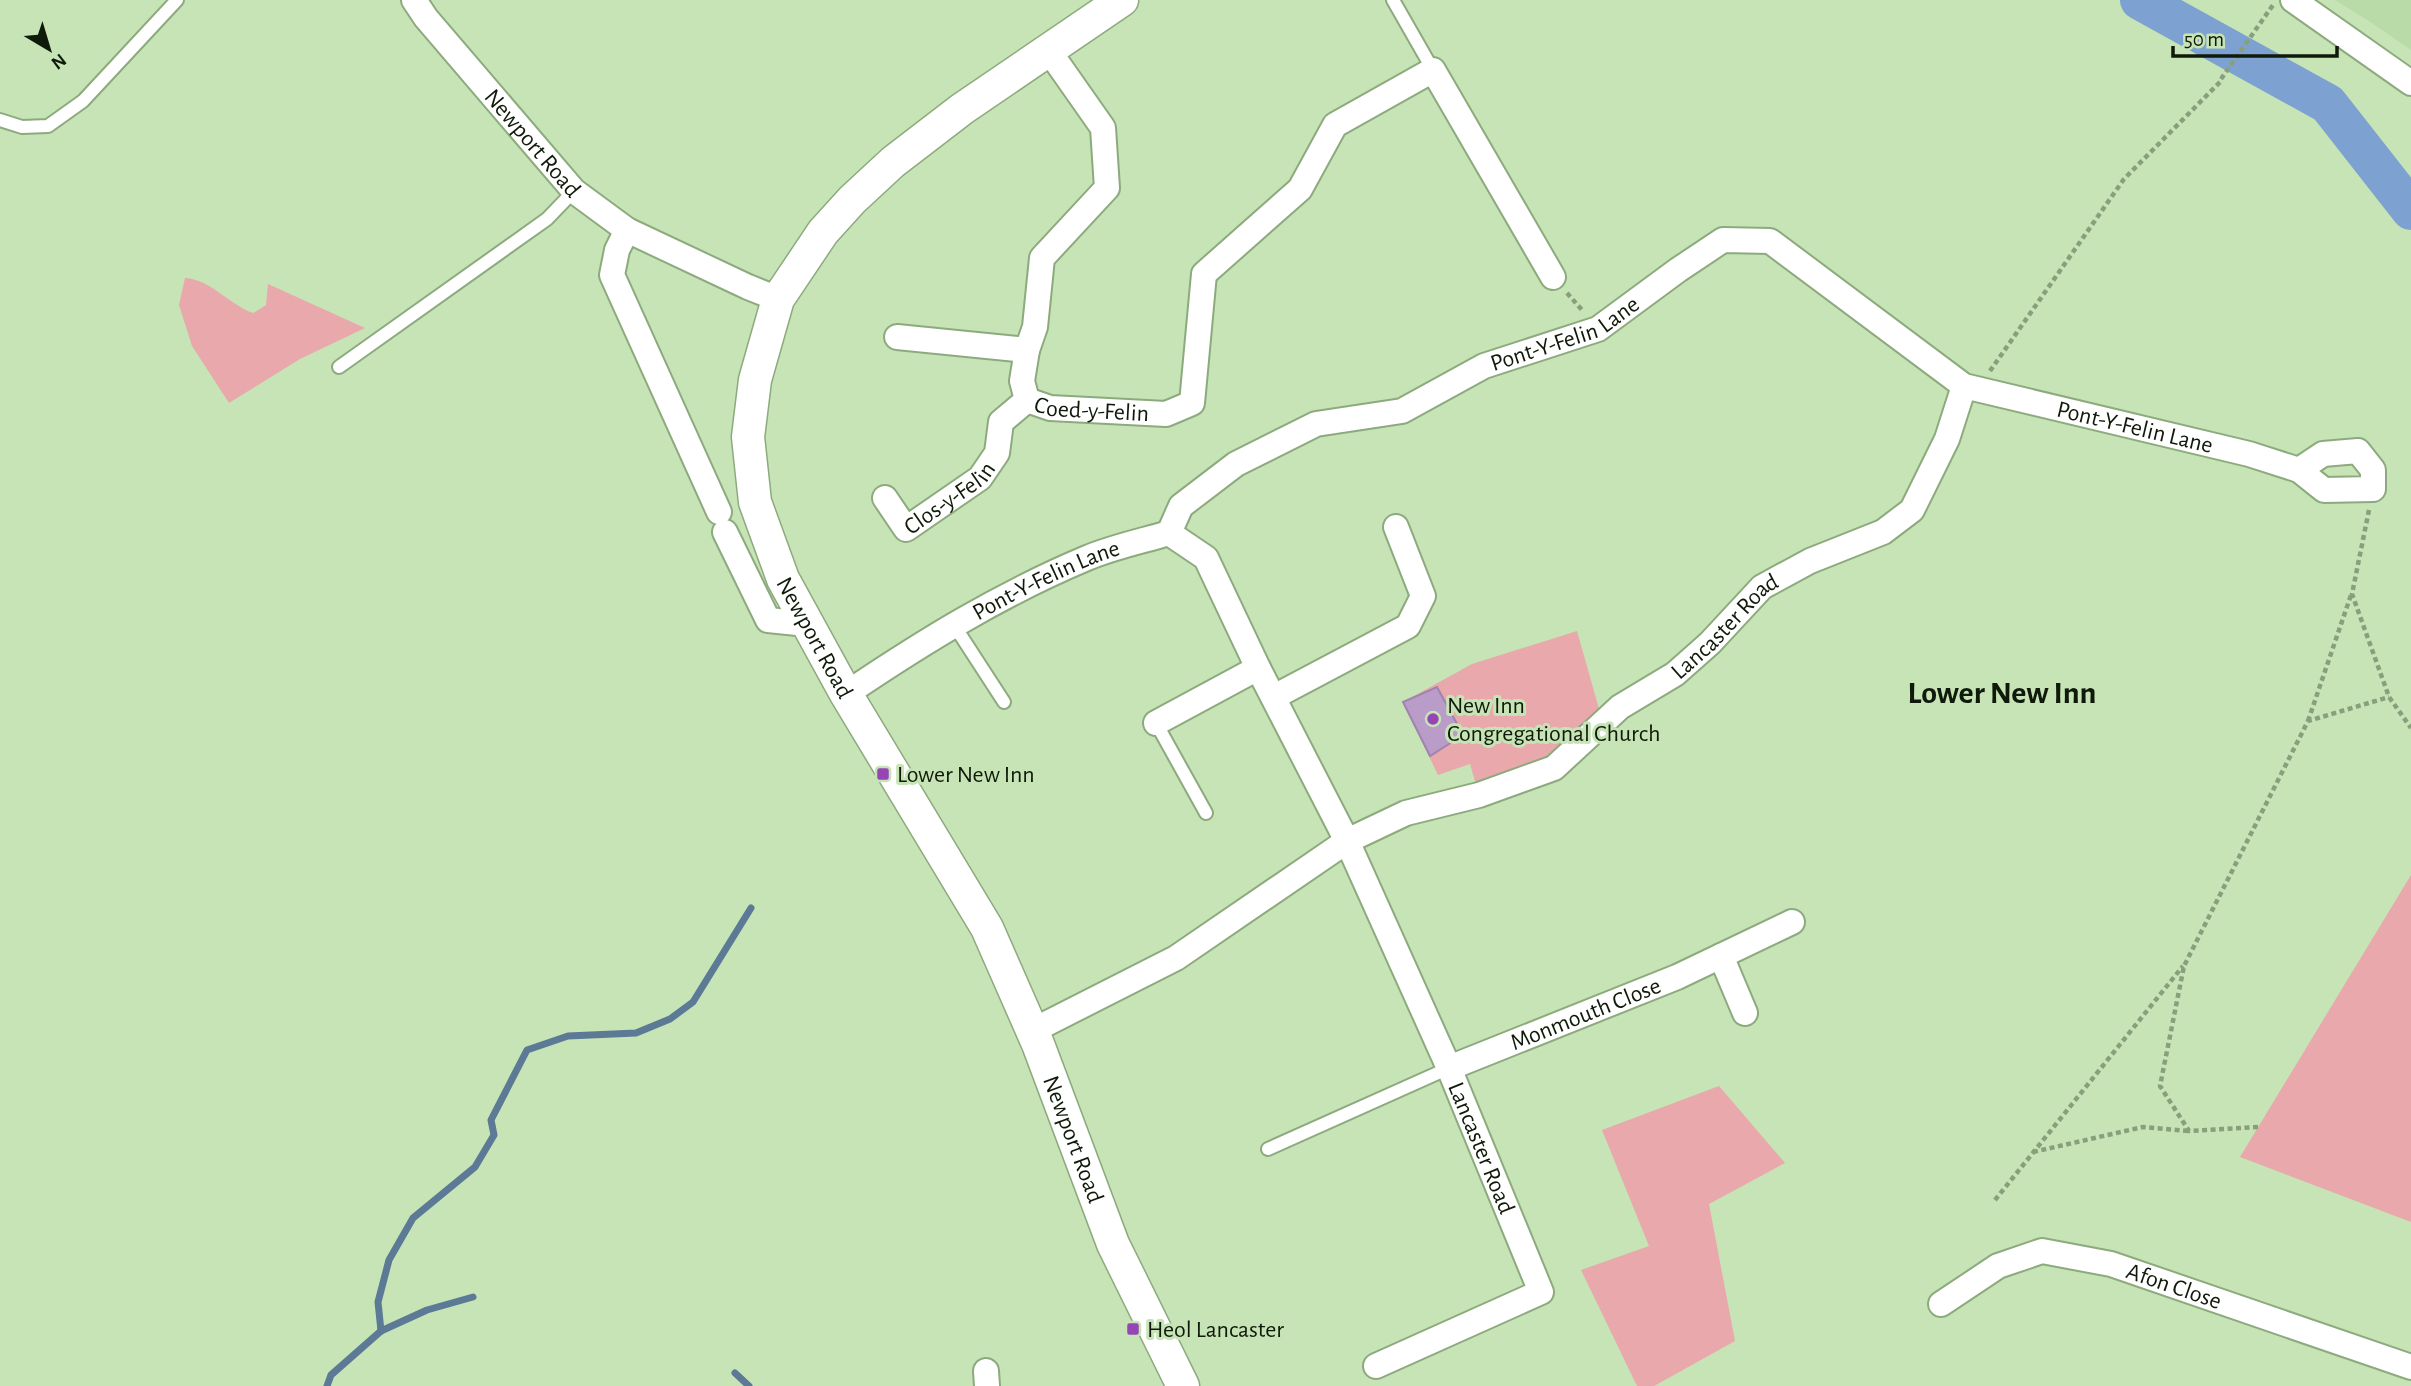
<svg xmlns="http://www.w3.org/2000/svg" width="2411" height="1386" font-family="'Alegreya Sans',sans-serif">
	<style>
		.built { fill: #b8dba7 }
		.green { fill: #e9a8ab }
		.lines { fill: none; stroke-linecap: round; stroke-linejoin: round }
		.stream { stroke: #5c7995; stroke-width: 7 }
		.river { stroke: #7da2d1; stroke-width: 40 }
		.building { fill: #b99cc7; stroke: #a083ae; stroke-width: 2 }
		.service-casing { stroke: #8daa7e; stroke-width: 16 }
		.minor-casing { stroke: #8daa7e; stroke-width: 28 }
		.tertiary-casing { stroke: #8daa7e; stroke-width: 35 }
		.path { stroke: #889f7c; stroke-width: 4.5; stroke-dasharray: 5 3.5; stroke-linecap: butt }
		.service { stroke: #fff; stroke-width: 12 }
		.minor { stroke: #fff; stroke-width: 24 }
		.tertiary { stroke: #fff; stroke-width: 32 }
		.poi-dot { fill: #9645b5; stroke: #c6e4b6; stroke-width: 2.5 }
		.labels { text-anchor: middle; stroke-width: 6; stroke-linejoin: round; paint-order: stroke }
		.street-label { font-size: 24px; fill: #101a0a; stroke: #c6e4b6 }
		.poi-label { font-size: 24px; fill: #101a0a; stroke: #c6e4b6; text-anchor: start }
		.district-label { font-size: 32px; font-weight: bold; fill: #101a0a; stroke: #c6e4b6 }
	</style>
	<rect width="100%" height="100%" fill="#c6e4b6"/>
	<path class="built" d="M 2335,0 L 2411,0 L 2411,50 L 2372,23 Z"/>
	<g class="green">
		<path d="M 185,278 C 212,280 228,304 253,313 L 266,305 L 268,284 L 365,328 L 300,359 L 229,403 L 192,346 L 179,305 Z"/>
		<path d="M 1577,631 L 1603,723 L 1554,768 L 1479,795 L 1470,764 L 1438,775 L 1403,702 L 1472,664 Z"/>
		<path d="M 2411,875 L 2411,1222 L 2240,1157 Z"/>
		<path d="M 1719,1086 L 1785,1163 L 1709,1204 L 1735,1341 L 1654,1386 L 1637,1386 L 1581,1270 L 1649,1246 L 1602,1130 Z"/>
	</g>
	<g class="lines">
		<g class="stream">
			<path d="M 381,1331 L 378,1302 L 389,1260 L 413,1218 L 475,1167 L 494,1135 L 491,1120 L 527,1050 L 568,1036 L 636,1033 L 670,1019 L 693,1002 L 751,908"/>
			<path d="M 735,1373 L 749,1386"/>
			<path d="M 327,1386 L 331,1375 L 381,1331 L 427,1310 L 473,1297"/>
		</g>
		<path class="river" d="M 2140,0 L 2328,104 L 2411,210"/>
	</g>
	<path class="building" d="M 1437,687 L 1463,735 L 1430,756 L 1403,702 Z"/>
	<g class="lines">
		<g class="service-casing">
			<g id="service">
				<path d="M 1393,0 L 1433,70"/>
				<path d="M 0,120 L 22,127 L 48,126 L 83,101 L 177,0"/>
				<path d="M 339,367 L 547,219 L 574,191"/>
				<path d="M 954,625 L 1004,702"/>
				<path d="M 1156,723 L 1206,813"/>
				<path d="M 1268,1149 L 1449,1068"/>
			</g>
		</g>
		<g class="minor-casing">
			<g id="minor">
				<path id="s1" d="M 414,0 L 426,18 L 574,191 L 627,230 L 748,287 L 778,299"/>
				<path d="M 2293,0 L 2411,83"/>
				<path d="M 627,230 L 617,250 L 612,275 L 719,512"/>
				<path d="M 897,337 L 1027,350"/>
				<path id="s2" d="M 1027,400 L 1050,408 L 1166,414 L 1192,403 L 1204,274 L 1300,189 L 1335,125 L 1433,70 L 1553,277"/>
				<path d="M 1027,400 L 1022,381 L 1027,350 L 1035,327 L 1042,258 L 1107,188 L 1103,128 L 1049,51"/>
				<path d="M 2358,451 L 2373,470 L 2373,489 L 2324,490 L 2299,470 L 2323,454 Z"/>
				<path id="s3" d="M 885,498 L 906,529 L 980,478 L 997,453 L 1001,422 L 1027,400"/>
				<path d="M 725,532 L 768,620 L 807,624"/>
				<path id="s4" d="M 1169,533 L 1206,558 L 1258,668 L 1347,841 L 1449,1068 L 1541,1292 L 1376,1366"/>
				<path id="s5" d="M 846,694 C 923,642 1001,594 1087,558 C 1113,547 1142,541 1169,533 L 1181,506 L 1236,464 L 1316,424 L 1402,411 L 1484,366 L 1598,329 L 1678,270 L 1723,240 L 1770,241 L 1964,386 L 2249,454 L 2299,470"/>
				<path d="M 1274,697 L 1408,626 L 1423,596 L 1396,527"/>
				<path d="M 1156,723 L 1258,668"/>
				<path d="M 1721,956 L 1745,1013"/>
				<path id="s6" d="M 1032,1031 L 1176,958 L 1347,841 L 1406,813 L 1479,795 L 1554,768 L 1620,707 L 1675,674 L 1710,643 L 1762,587 L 1810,561 L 1883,532 L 1912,510 L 1947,439 L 1964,386"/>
				<path id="s7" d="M 1449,1068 L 1677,977 L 1792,922"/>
				<path id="s8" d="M 1941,1304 L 1998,1266 L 2042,1251 L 2111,1264 L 2411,1367"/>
				<path d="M 986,1371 L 987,1386"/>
			</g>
		</g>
		<g class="tertiary-casing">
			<g id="tertiary">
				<path id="s9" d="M 1122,0 L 962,109 L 893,162 L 852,200 L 823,232 L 778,299 L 755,380 L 748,437 L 755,502 L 783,579 L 846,694 L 987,928 L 1038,1044 L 1113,1244 L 1183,1386"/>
			</g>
		</g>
		<g class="path">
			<path d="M 2221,79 L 2273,5"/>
			<path d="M 1567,293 L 1582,310"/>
			<path d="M 1990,371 L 2124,179 L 2221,81"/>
			<path d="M 2369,510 L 2352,594 L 2389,697 L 2411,728"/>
			<path d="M 2308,721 L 2351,595"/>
			<path d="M 2258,1127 L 2189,1131 L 2160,1086 L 2184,966 L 2308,721 L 2389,697"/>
			<path d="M 2033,1152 L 2143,1127 L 2189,1131"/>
			<path d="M 1995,1200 L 2183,966"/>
		</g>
		<use href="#service" class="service"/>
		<use href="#minor" class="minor"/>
		<use href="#tertiary" class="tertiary"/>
	</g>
	<g class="poi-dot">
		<circle cx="1433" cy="719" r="7"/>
		<rect x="876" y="767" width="14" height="14" rx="3.5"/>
		<rect x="1126" y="1322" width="14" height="14" rx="3.5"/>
	</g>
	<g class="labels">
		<g class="street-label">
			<text dy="8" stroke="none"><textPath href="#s1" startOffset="186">Newport Road</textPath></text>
			<text dy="8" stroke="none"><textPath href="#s5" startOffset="819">Pont-Y-Felin Lane</textPath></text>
			<text dy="8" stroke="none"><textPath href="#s2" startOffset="66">Coed-y-Felin</textPath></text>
			<text dy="8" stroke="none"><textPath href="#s5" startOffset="1470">Pont-Y-Felin Lane</textPath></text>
			<text dy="8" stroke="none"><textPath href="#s3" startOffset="91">Clos-y-Felin</textPath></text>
			<text dy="8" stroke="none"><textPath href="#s5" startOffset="231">Pont-Y-Felin Lane</textPath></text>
			<text dy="8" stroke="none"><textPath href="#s6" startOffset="812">Lancaster Road</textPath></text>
			<text dy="8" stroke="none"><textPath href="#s9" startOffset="816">Newport Road</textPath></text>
			<text dy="8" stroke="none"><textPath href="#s7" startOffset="147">Monmouth Close</textPath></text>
			<text dy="8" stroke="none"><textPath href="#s9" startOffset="1382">Newport Road</textPath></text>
			<text dy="8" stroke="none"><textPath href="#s4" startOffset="696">Lancaster Road</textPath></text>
			<text dy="8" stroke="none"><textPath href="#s8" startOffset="252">Afon Close</textPath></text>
		</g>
		<g class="poi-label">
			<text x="1447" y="713">New Inn<tspan x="1447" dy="28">Congregational Church</tspan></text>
			<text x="897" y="782">Lower New Inn</text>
			<text x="1147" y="1337">Heol Lancaster</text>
		</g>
		<g class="district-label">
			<text x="2002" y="703">Lower New Inn</text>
		</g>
	</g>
	<g transform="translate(49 49) rotate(142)" stroke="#c6e4b6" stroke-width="5" paint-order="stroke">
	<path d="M0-5L12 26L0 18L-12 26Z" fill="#101a0a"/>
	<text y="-10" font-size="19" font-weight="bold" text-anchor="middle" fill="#101a0a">N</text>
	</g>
	<path d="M2173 46v10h164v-10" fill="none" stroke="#101a0a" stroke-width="3.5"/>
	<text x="2184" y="46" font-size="21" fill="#101a0a" stroke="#c6e4b6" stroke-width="5" paint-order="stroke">50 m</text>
</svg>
